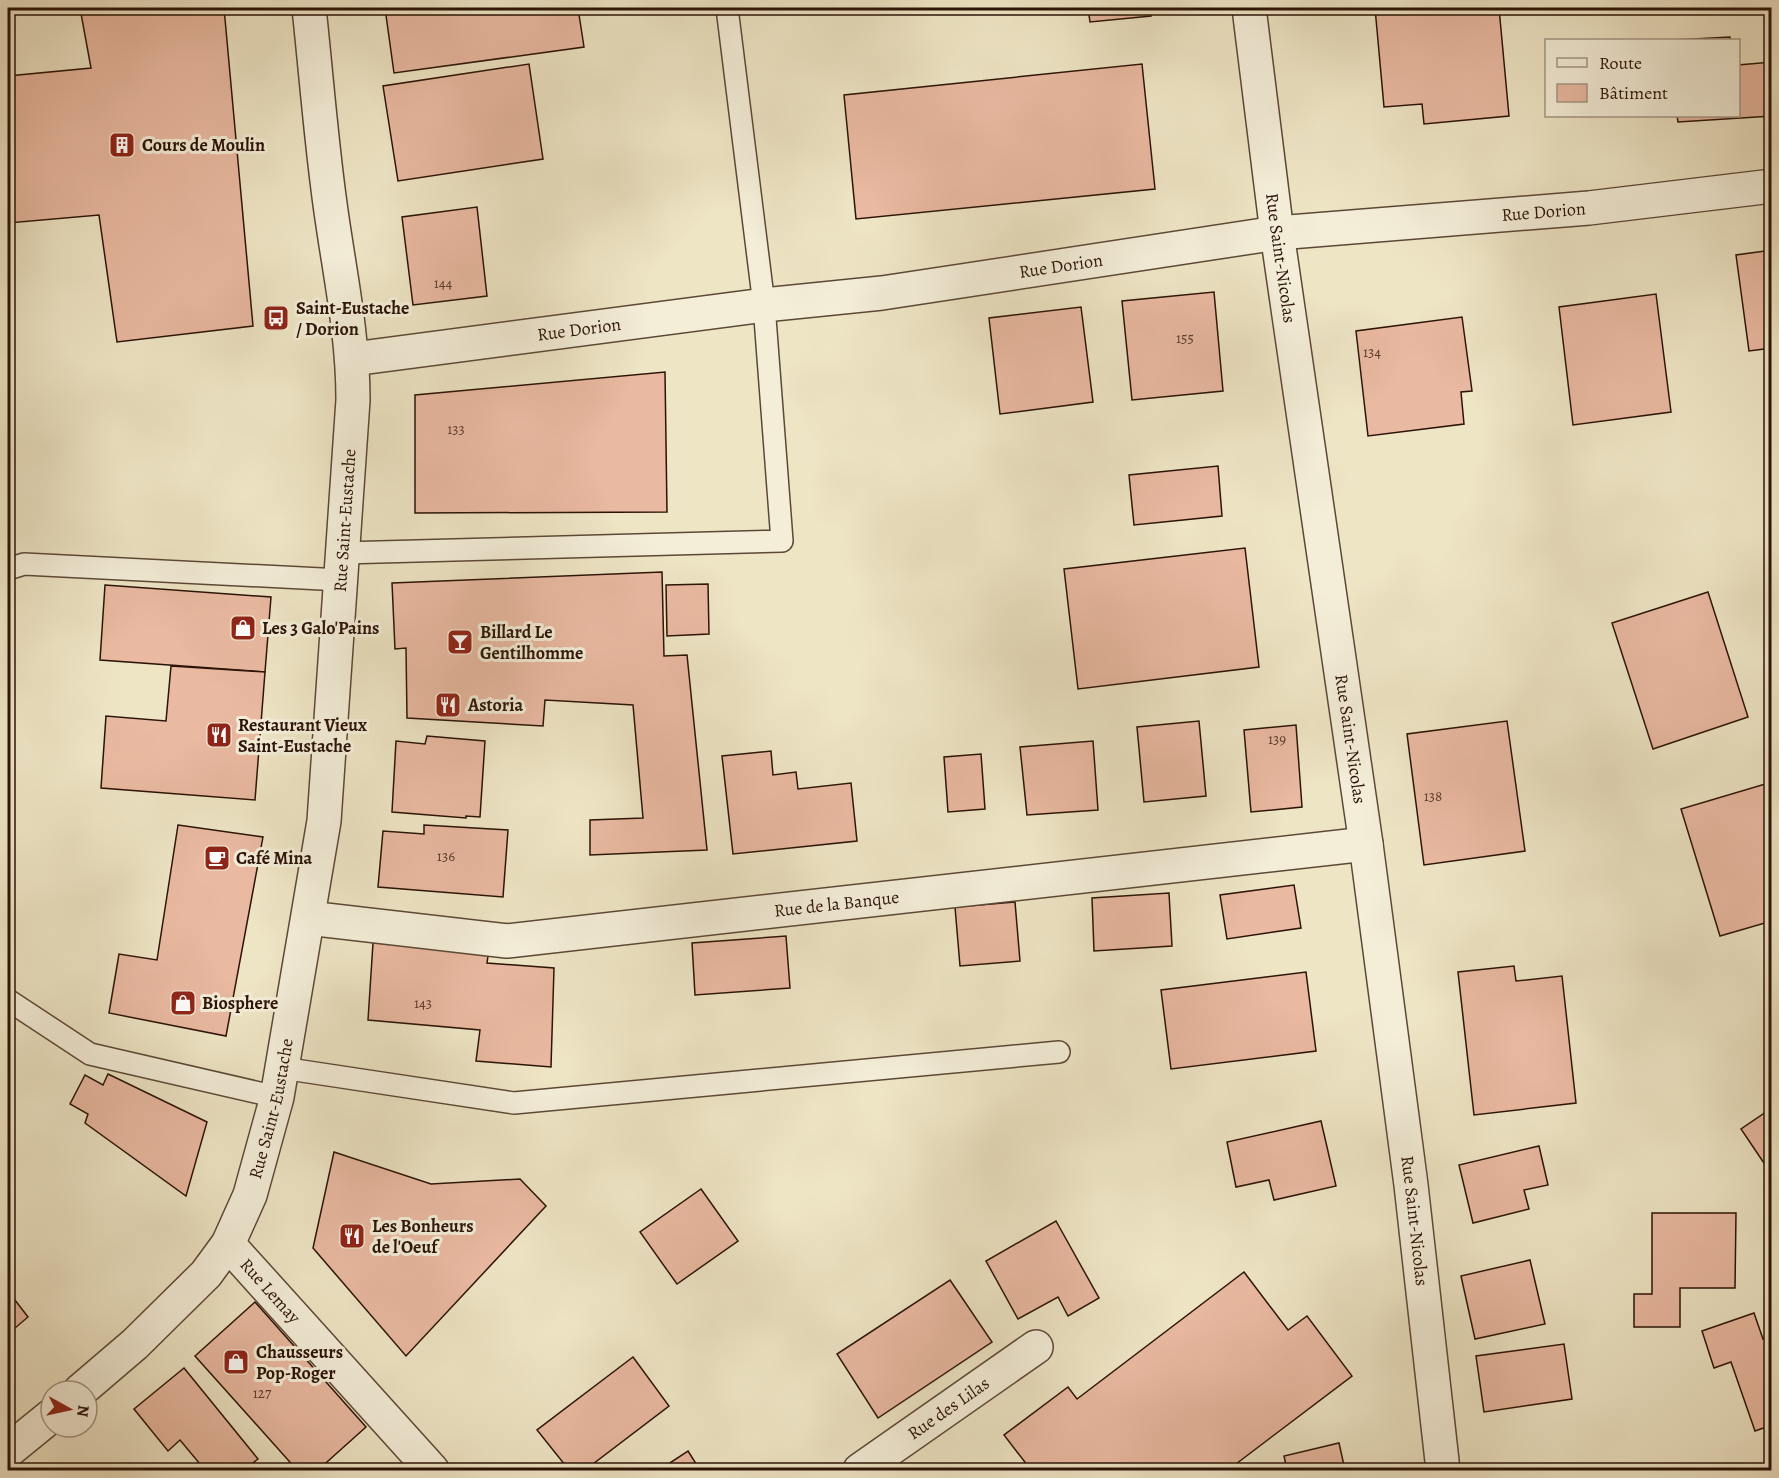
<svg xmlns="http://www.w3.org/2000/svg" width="1779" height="1478" font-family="Alegreya,serif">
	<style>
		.building { fill: #e9b9a1; stroke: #2b1307; stroke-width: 1.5 }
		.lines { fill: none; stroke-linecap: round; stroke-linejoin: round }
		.service-casing { stroke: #5c4836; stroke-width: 24 }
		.minor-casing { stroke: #5c4836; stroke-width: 36 }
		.tertiary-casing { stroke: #5c4836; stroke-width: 36 }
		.service { stroke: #f4eed9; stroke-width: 21 }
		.minor { stroke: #f4eed9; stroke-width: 33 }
		.tertiary { stroke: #f4eed9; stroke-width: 33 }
		.labels { text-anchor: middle; stroke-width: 6; stroke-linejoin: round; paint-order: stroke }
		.number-label { font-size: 15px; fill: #5a3c2e }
		.poi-label { font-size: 18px; font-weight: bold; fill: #2b1307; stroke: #f4eed9; text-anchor: start }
		.street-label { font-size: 18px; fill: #2b1307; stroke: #f4eed9 }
	</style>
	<rect width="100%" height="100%" fill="#eee5c5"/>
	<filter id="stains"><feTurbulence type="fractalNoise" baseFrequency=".00333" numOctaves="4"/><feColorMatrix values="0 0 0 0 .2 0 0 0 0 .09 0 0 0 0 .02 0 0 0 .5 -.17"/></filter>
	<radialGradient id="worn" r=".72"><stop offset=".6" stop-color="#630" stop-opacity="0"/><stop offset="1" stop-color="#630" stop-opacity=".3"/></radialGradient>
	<g class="building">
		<path d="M 80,8 L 224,8 L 253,326 L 117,342 L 99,215 L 8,223 L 8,76 L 91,68 Z"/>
		<path d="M 385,8 L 578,8 L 584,47 L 394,73 Z"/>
		<path d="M 1088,8 L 1151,8 L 1151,16 L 1090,22 Z"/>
		<path d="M 1375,8 L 1499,8 L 1509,116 L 1424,124 L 1422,104 L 1384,107 Z"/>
		<path d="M 1730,37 L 1730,40 L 1673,40 Z"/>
		<path d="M 1772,62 L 1772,116 L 1678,122 L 1677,116 L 1738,116 L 1738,65 Z"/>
		<path d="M 529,64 L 543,159 L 398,181 L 383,86 Z"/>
		<path d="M 1142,64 L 1155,189 L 856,219 L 844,95 Z"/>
		<path d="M 477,207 L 487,296 L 413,305 L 402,217 Z"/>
		<path d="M 1772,250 L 1772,348 L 1749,351 L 1736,255 Z"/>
		<path d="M 1214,292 L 1223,391 L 1132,400 L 1122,301 Z"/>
		<path d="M 1656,294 L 1671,412 L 1573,425 L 1559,307 Z"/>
		<path d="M 1081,307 L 1093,402 L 1000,414 L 989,318 Z"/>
		<path d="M 1462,317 L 1472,391 L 1461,392 L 1464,424 L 1368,436 L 1356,331 Z"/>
		<path d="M 665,372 L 667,512 L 415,513 L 415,395 Z"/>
		<path d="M 1218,466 L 1222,516 L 1134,525 L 1129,475 Z"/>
		<path d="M 1245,548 L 1259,667 L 1078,689 L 1064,569 Z"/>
		<path d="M 662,572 L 664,656 L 687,655 L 707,850 L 590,855 L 590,820 L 643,818 L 633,705 L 545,700 L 543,726 L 407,718 L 406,648 L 395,649 L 392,583 Z"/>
		<path d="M 708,584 L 709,634 L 667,636 L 666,585 Z"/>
		<path d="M 105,585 L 271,597 L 265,672 L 100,660 Z"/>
		<path d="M 1708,592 L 1748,717 L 1653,749 L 1612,623 Z"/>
		<path d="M 171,666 L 265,672 L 255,800 L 101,788 L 106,716 L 166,721 Z"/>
		<path d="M 1199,721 L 1206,796 L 1144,802 L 1137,727 Z"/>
		<path d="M 1507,721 L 1525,851 L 1424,865 L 1407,734 Z"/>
		<path d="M 1296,725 L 1302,807 L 1251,812 L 1244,730 Z"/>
		<path d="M 427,736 L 485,741 L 480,817 L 466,816 L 466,818 L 392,812 L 396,741 L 425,744 Z"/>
		<path d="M 1093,741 L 1098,810 L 1027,815 L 1020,747 Z"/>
		<path d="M 771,751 L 773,775 L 796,772 L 798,789 L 851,783 L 857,841 L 733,854 L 722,756 Z"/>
		<path d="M 981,754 L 985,809 L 948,812 L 944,757 Z"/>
		<path d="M 1772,782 L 1772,921 L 1720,936 L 1681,809 Z"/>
		<path d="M 178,825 L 263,837 L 226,1036 L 109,1013 L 119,954 L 157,960 Z"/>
		<path d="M 424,825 L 508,830 L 503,897 L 378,887 L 383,831 L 424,834 Z"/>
		<path d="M 1294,885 L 1301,928 L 1227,939 L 1220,895 Z"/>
		<path d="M 1169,893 L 1172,946 L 1094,951 L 1092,898 Z"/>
		<path d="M 1015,902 L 1020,961 L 960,966 L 955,907 Z"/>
		<path d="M 786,936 L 790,988 L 695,995 L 692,943 Z"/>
		<path d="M 373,943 L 489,949 L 487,963 L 554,968 L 551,1067 L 476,1061 L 480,1030 L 368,1020 Z"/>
		<path d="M 1514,966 L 1516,981 L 1562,976 L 1576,1103 L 1474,1115 L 1458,972 Z"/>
		<path d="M 1306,972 L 1316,1051 L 1171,1069 L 1161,990 Z"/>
		<path d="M 108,1074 L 207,1122 L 186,1196 L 85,1123 L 88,1114 L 70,1104 L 85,1075 L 103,1085 Z"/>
		<path d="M 1772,1108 L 1772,1175 L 1741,1129 Z"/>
		<path d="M 1321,1121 L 1336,1186 L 1274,1200 L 1269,1180 L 1236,1187 L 1227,1142 Z"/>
		<path d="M 1539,1146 L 1548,1185 L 1524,1190 L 1529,1209 L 1473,1223 L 1459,1165 Z"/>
		<path d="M 334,1152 L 431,1184 L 520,1179 L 546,1206 L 406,1356 L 313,1248 Z"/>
		<path d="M 701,1189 L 738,1241 L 677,1284 L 640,1232 Z"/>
		<path d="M 1652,1213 L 1736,1213 L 1735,1288 L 1680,1288 L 1680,1327 L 1634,1327 L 1634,1294 L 1652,1294 Z"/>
		<path d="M 1056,1221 L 1099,1298 L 1068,1316 L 1058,1297 L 1018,1319 L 986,1261 Z"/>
		<path d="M 1530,1260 L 1545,1324 L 1475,1339 L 1461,1276 Z"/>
		<path d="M 1244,1272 L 1288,1330 L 1307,1316 L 1352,1376 L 1228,1470 L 1031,1470 L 1004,1435 L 1068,1387 L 1077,1399 Z"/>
		<path d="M 950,1280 L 992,1342 L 878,1418 L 837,1354 Z"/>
		<path d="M 8,1291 L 28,1317 L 8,1334 Z"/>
		<path d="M 255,1302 L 366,1427 L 318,1470 L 297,1470 L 195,1356 Z"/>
		<path d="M 1754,1313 L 1763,1339 L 1772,1336 L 1772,1425 L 1755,1431 L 1731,1362 L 1714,1368 L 1702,1331 Z"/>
		<path d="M 1564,1344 L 1572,1399 L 1484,1412 L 1476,1356 Z"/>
		<path d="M 633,1357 L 669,1406 L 585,1470 L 569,1470 L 537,1430 Z"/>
		<path d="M 184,1368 L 258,1459 L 244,1470 L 205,1470 L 180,1440 L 168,1451 L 134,1409 Z"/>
		<path d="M 1339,1443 L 1345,1470 L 1287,1470 L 1284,1456 Z"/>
		<path d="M 688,1451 L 700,1470 L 659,1470 Z"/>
	</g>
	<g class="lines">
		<g class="service-casing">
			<g id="service">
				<path d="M 342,553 L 782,541 L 764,305 L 727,8"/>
				<path d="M 8,569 L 24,564 L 341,580"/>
				<path d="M 8,1000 L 90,1054 L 277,1097"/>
				<path d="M 282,1068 L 514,1103 L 1059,1052"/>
			</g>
		</g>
		<g class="minor-casing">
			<g id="minor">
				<path id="s1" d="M 1249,8 L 1277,233 L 1366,844 L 1411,1185 L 1443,1470"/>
				<path id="s2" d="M 353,359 L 764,305 L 882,293 L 1277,233 L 1589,208 L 1772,186"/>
				<path id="s3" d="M 308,918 L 507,941 L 1366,844"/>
				<path id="s4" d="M 228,1244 L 432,1470"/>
				<path id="s5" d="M 860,1470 L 1036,1347"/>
			</g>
		</g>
		<g class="tertiary-casing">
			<g id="tertiary">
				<path id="s6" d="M 80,1391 L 135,1344 L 206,1274 L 228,1244 L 250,1195 L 277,1097 L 324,821 L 353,400 C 353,332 339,271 330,204 C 321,139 316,73 309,8"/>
				<path d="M 8,1451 L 51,1416"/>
			</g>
		</g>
		<use href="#service" class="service"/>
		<use href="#minor" class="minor"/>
		<use href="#tertiary" class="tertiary"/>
	</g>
	<defs>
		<g id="building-square" transform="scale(1.35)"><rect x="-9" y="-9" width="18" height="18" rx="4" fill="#8f2418" stroke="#f4eed9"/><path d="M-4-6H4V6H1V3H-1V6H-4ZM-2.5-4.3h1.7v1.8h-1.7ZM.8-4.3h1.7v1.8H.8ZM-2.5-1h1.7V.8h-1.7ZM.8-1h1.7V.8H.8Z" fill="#fff"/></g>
		<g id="bus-square" transform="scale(1.35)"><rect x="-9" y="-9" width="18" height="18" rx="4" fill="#8f2418" stroke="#f4eed9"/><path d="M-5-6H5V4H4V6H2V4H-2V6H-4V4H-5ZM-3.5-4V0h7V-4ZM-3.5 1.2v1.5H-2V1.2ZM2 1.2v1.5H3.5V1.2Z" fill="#fff"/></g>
		<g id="shop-square" transform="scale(1.35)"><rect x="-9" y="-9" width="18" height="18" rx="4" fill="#8f2418" stroke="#f4eed9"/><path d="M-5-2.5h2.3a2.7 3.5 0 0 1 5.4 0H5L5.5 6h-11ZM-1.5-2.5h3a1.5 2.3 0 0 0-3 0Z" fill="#fff"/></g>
		<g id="bar-square" transform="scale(1.35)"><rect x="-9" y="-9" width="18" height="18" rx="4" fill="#8f2418" stroke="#f4eed9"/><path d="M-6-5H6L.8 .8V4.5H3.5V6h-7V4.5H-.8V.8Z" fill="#fff"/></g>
		<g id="restaurant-square" transform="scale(1.35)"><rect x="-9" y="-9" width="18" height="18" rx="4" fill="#8f2418" stroke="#f4eed9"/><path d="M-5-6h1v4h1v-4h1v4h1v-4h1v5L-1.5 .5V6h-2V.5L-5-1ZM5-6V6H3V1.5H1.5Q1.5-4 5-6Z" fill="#fff"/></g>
		<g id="cafe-square" transform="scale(1.35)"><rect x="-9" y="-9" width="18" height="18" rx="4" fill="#8f2418" stroke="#f4eed9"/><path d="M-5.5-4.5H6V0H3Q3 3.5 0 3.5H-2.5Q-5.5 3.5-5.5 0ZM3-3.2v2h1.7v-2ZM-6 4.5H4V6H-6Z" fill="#fff"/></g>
	</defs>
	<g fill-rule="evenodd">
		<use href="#building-square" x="122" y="145"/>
		<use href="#bus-square" x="276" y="318"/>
		<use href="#shop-square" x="243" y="628"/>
		<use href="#bar-square" x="460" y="642"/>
		<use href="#restaurant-square" x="448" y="705"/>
		<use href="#restaurant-square" x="219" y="735"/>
		<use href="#cafe-square" x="217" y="858"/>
		<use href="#shop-square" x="183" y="1003"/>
		<use href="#restaurant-square" x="352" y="1236"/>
		<use href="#shop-square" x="236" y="1362"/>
	</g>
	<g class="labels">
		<g class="number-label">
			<text x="443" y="288">144</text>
			<text x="1185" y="343">155</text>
			<text x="1372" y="357">134</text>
			<text x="456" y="434">133</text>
			<text x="1277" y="744">139</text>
			<text x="1433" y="801">138</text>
			<text x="446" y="861">136</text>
			<text x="423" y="1008">143</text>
			<text x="262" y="1398">127</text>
		</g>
		<g class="poi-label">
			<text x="142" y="151">Cours de Moulin</text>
			<text x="296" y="314">Saint-Eustache<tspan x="296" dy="21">/ Dorion</tspan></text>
			<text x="262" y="634">Les 3 Galo'Pains</text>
			<text x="480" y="638">Billard Le<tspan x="480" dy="21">Gentilhomme</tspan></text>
			<text x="468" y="711">Astoria</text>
			<text x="238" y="731">Restaurant Vieux<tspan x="238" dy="21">Saint-Eustache</tspan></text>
			<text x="236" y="864">Café Mina</text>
			<text x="202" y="1009">Biosphere</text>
			<text x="372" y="1232">Les Bonheurs<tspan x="372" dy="21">de l'Oeuf</tspan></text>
			<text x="256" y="1358">Chausseurs<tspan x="256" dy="21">Pop-Roger</tspan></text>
		</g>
		<g class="street-label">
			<text dy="6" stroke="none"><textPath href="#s2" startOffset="1200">Rue Dorion</textPath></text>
			<text dy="6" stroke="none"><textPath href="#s1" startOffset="252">Rue Saint-Nicolas</textPath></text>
			<text dy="6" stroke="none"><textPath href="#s2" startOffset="714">Rue Dorion</textPath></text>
			<text dy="6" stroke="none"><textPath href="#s2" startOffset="228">Rue Dorion</textPath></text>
			<text dy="6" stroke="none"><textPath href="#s6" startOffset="946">Rue Saint-Eustache</textPath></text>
			<text dy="6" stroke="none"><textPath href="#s1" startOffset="738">Rue Saint-Nicolas</textPath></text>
			<text dy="6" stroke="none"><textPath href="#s3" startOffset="532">Rue de la Banque</textPath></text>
			<text dy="6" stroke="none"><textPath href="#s6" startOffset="352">Rue Saint-Eustache</textPath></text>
			<text dy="6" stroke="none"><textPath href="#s1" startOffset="1224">Rue Saint-Nicolas</textPath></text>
			<text dy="6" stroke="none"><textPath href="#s4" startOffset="63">Rue Lemay</textPath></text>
			<text dy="6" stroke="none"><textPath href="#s5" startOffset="108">Rue des Lilas</textPath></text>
		</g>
	</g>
	<rect width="1779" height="1478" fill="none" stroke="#eee5c5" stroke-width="30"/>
	<rect x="9" y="9" width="1761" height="1460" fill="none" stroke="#2b1307" stroke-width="3"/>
	<rect x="15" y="15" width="1749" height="1448" fill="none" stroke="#2b1307" stroke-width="1.5"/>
	<rect x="1545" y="39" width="195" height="78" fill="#f4eed9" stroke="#a49685" stroke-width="1.5"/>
	<rect x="1557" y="58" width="30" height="9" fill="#f4eed9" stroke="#a49685" stroke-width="1.5"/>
	<text x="1599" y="69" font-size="18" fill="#2b1307">Route</text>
	<rect x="1557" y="84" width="30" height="18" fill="#e9b9a1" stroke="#a49685" stroke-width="1.5"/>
	<text x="1599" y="99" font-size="18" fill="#2b1307">Bâtiment</text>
	<g transform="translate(69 1409) rotate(98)"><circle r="28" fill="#f4eed9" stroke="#a49685" stroke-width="1.5"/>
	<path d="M0-4.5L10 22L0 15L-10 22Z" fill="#8f2418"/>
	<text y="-9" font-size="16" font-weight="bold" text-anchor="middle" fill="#2b1307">N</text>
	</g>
	<rect width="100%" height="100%" filter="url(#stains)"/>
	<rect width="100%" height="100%" fill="url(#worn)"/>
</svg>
